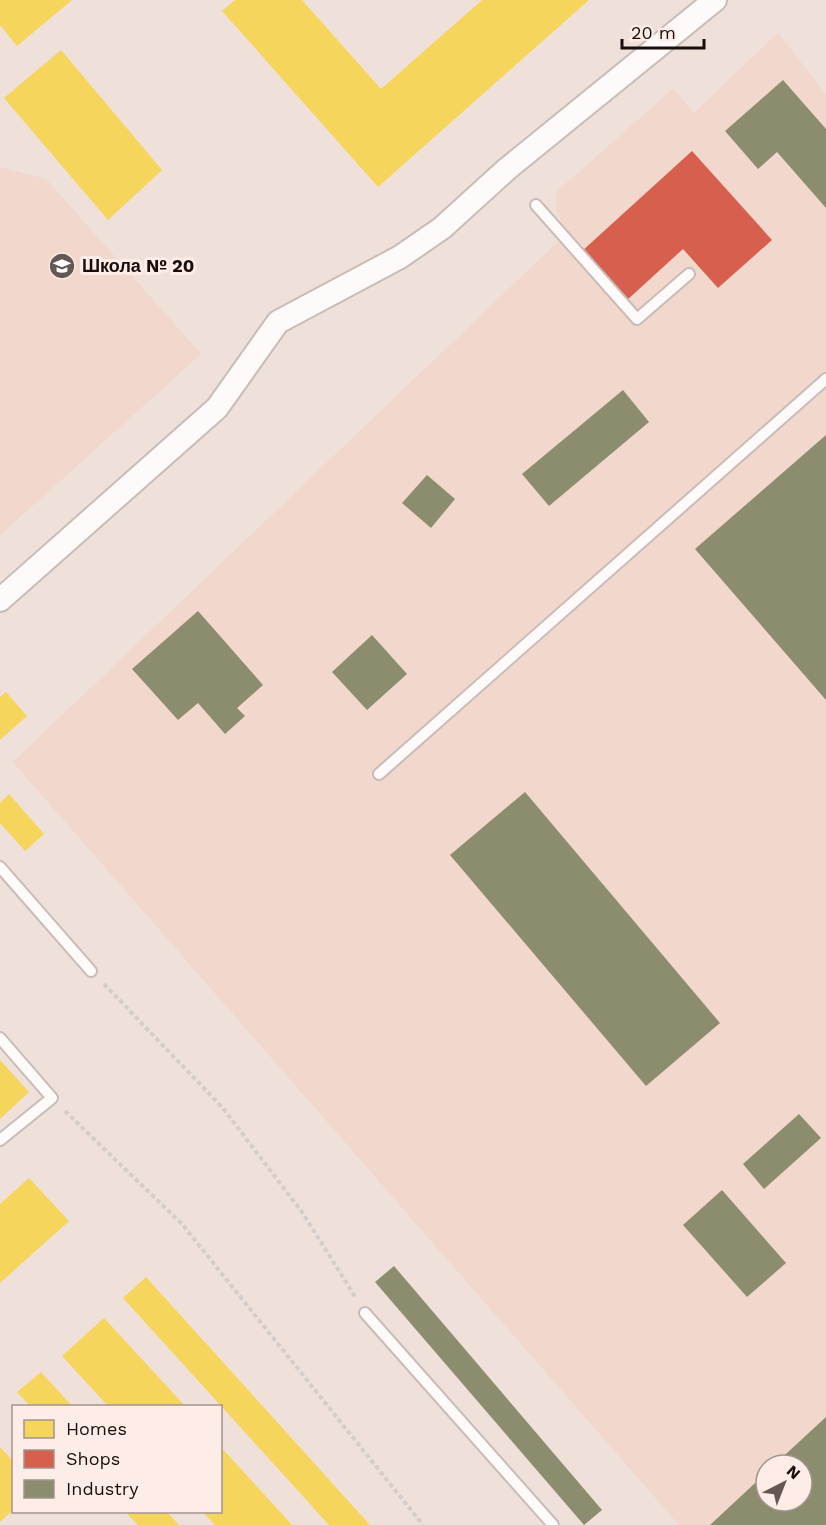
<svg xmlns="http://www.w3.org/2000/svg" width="826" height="1525" font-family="'Work Sans',sans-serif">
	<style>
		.built { fill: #f1d7cc; fill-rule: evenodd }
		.homes { fill: #f6d55c }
		.shops { fill: #d6604d }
		.industry { fill: #8c8c6e }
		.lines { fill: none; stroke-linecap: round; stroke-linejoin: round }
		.lane-casing { stroke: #c8bcb8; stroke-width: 14 }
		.street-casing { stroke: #c8bcb8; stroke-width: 26 }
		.path { stroke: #d3cecc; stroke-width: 4; stroke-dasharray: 4.5 3; stroke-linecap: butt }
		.lane { stroke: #fdfaf9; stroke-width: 10 }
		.street { stroke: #fdfaf9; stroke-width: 22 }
		.labels { text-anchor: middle; stroke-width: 6; stroke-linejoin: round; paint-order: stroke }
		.poi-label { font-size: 18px; font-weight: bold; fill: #180f0c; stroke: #fdede6; text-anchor: start }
	</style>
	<rect width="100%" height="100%" fill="#f0e0da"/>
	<g class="built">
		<path d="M 778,33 L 826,94 L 826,1525 L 679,1525 L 13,762 L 567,233 L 556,210 L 556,192 L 673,89 L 694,113 ZM 766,1465 L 802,1465 L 802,1501 L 766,1501 Z"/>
		<path d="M 0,167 L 46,179 L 201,354 L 0,535 Z"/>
	</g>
	<g class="homes">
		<path d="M 0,0 L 72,0 L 17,46 L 0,25 Z"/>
		<path d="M 235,0 L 302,0 L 381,89 L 482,0 L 589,0 L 378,187 L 222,11 Z"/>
		<path d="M 61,50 L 162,170 L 108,220 L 4,98 Z"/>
		<path d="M 6,692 L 27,716 L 0,740 L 0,697 Z"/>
		<path d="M 9,794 L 44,834 L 25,851 L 0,823 L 0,803 Z"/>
		<path d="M 0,1060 L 29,1092 L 0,1119 Z"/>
		<path d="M 29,1178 L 69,1221 L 0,1283 L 0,1204 Z"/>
		<path d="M 146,1277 L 370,1525 L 329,1525 L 123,1298 Z"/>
		<path d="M 104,1318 L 185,1406 L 108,1406 L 62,1356 Z"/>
		<path d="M 41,1372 L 72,1406 L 30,1406 L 17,1392 Z"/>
		<path d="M 220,1446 L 292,1525 L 215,1525 L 203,1512 L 220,1512 Z"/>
		<path d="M 0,1447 L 14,1462 L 14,1509 L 0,1522 Z"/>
		<path d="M 125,1512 L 167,1512 L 179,1525 L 138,1525 Z"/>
	</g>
	<path class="shops" d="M 692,151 L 772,240 L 718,288 L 683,249 L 626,301 L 581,252 Z"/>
	<g class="industry">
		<path d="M 783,80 L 826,129 L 826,208 L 777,152 L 758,169 L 725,131 Z"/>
		<path d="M 623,390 L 649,422 L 549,506 L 522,474 Z"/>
		<path d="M 826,435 L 826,700 L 695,549 Z"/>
		<path d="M 427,475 L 455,499 L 431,528 L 402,503 Z"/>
		<path d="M 198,611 L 263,685 L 237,708 L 245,716 L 225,734 L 198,703 L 178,720 L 132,669 Z"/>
		<path d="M 372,635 L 407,674 L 367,710 L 332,672 Z"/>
		<path d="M 525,792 L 720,1023 L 646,1086 L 450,855 Z"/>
		<path d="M 799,1114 L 821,1138 L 764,1189 L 743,1164 Z"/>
		<path d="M 722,1190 L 786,1263 L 747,1297 L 683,1225 Z"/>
		<path d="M 394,1266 L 602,1510 L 584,1525 L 375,1282 Z"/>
		<path d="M 826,1417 L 826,1525 L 710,1525 L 766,1473 L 766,1501 L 802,1501 L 802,1465 L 774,1465 Z"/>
	</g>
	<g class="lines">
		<g class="lane-casing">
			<g id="lane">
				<path d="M 536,205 L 637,319 L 689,274"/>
				<path d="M 379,774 L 826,379"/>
				<path d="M 0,867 L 91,971"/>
				<path d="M 0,1038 L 52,1098 L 0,1140"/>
				<path d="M 365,1313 L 553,1525"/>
			</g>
		</g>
		<g class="street-casing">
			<path id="street" d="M 0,600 L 217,408 L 278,322 L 400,257 L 442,228 L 507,169 L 715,0"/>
		</g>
		<g class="path">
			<path d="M 104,984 L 222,1107 L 302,1212 L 356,1298"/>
			<path d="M 65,1111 L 182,1224 L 423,1525"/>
		</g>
		<use href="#lane" class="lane"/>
		<use href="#street" class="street"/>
	</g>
	<defs>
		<g id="school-disc" transform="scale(1.35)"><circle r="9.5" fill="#645854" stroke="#fdede6"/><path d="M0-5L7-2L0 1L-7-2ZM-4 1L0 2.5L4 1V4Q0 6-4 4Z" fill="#fff"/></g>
	</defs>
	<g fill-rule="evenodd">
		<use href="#school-disc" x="62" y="266"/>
	</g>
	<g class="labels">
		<g class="poi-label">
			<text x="82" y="272">Школа № 20</text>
		</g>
	</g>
	<rect x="12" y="1405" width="210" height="108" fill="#fdede6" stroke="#a1948f" stroke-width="1.5"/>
	<rect x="24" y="1420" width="30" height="18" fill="#f6d55c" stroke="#a1948f" stroke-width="1.5"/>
	<text x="66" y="1435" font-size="18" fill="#180f0c">Homes</text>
	<rect x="24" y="1450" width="30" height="18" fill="#d6604d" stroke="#a1948f" stroke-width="1.5"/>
	<text x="66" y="1465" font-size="18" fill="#180f0c">Shops</text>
	<rect x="24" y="1480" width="30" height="18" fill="#8c8c6e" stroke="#a1948f" stroke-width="1.5"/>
	<text x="66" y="1495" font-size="18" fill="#180f0c">Industry</text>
	<g transform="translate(784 1483) rotate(42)"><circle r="28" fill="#fdede6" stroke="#a1948f" stroke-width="1.5"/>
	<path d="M0-4.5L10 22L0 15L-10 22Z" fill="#645854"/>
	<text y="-9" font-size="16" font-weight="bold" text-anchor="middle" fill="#180f0c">N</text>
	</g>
	<path d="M622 39v9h82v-9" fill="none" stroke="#180f0c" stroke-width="3"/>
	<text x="631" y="39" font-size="18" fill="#180f0c" stroke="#fdede6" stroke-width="4.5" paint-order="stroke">20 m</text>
</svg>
